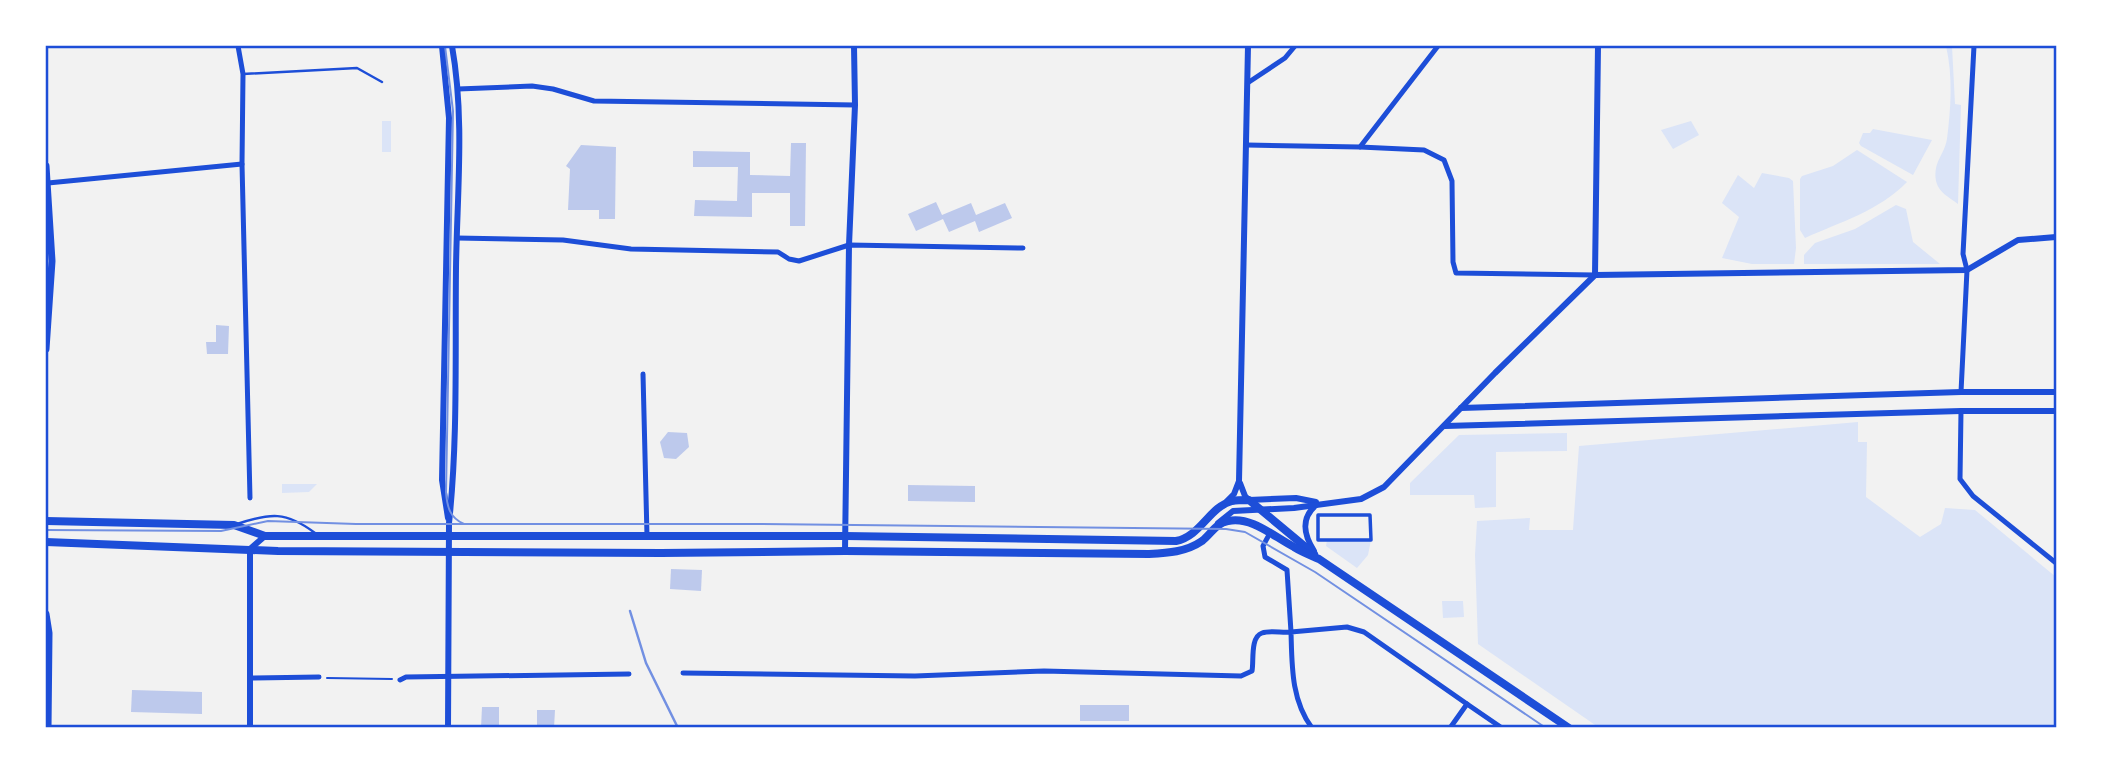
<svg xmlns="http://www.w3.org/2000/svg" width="2102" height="773" font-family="Inter,sans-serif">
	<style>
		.green { fill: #dbe4f7 }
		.building { fill: #bdc9ec }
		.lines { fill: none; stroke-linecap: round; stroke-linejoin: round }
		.path { stroke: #1d4ed8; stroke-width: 2 }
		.service { stroke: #1d4ed8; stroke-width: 2.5 }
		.pedestrian { stroke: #1d4ed8; stroke-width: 3.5 }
		.minor { stroke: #1d4ed8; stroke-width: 5 }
		.tertiary { stroke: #1d4ed8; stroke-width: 6 }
		.secondary { stroke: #1d4ed8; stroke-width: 7 }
		.primary { stroke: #1d4ed8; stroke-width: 8 }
		.tram { stroke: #7290e2; stroke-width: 2 }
		.rail { stroke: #7290e2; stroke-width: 2.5 }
		.neatline { fill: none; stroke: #1d4ed8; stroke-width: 2.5 }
	</style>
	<rect width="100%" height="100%" fill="#f2f2f2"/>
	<g class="green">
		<path d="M 1946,46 L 1952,46 L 1955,104 L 1961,105 L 1958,204 C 1949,197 1939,193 1936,181 C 1933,161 1944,156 1947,139 C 1951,108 1953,76 1946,46 Z"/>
		<rect x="382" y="121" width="9" height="31"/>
		<path d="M 1691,121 L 1699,135 L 1673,149 L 1661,130 Z"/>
		<path d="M 1873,129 L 1932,140 L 1913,175 L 1861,146 L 1859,143 L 1863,133 L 1870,133 Z"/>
		<path d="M 1857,150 L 1907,182 C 1879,211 1840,222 1805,238 L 1800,230 L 1800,179 L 1802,176 L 1833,166 Z"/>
		<path d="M 1762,173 L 1789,178 L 1793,181 L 1796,248 L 1794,264 L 1752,264 L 1722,258 L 1739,217 L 1722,203 L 1738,175 L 1754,188 Z"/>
		<path d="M 1896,205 L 1906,209 L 1913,242 L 1940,264 L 1804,264 L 1804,255 L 1815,243 L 1855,229 Z"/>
		<path d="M 1858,422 L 1858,442 L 1867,442 L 1866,497 L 1920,537 L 1941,524 L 1945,508 L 1975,510 L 2056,577 L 2056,727 L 1598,727 L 1478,644 L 1475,555 L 1477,521 L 1530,518 L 1529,530 L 1573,530 L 1579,446 Z"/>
		<path d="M 1567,433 L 1567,451 L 1496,452 L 1496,507 L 1475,508 L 1474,495 L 1410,495 L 1410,483 L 1459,435 Z"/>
		<path d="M 282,484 L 317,484 L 309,492 L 282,493 Z"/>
		<path d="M 1327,540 L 1371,540 L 1368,555 L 1357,568 L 1326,546 Z"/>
		<path d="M 1442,601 L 1463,601 L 1464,617 L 1443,618 Z"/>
	</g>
	<g class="building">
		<path d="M 791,143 L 806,143 L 805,226 L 790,226 L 790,193 L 752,193 L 752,217 L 694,216 L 695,200 L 737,201 L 738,167 L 693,167 L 693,151 L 750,152 L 750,175 L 790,176 Z"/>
		<path d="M 581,145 L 616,147 L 615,219 L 599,219 L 599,210 L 568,210 L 570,169 L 566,166 Z"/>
		<path d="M 936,202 L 942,215 L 971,203 L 976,215 L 1005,203 L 1012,218 L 979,232 L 975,221 L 949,232 L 943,219 L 916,231 L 908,214 Z"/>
		<path d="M 216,325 L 229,326 L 228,354 L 207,354 L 206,342 L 216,342 Z"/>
		<path d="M 668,432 L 687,433 L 689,447 L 676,459 L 664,458 L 660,442 Z"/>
		<path d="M 908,485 L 975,486 L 975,502 L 908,501 Z"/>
		<path d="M 671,569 L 702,570 L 701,591 L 670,589 Z"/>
		<path d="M 132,690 L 202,692 L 202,714 L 131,712 Z"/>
		<rect x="1080" y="705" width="49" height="16"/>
		<path d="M 482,707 L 499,707 L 499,728 L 481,728 Z"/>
		<path d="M 537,710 L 555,710 L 554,728 L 537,728 Z"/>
	</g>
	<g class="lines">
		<path class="path" d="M 327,678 L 392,679"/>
		<g class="service">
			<path d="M 243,74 L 357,68 L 382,82"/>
			<path d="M 237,524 C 270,513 286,511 315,533"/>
		</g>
		<path class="pedestrian" d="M 1318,515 L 1370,515 L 1371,540 L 1318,540 Z"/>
		<g class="minor">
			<path d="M 238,46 L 243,74 L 242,164 L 250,498"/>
			<path d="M 1249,82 L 1285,58 L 1295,46"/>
			<path d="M 458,89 L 532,86 L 553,89 L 594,101 L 855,105"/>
			<path d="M 1247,145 L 1360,147 L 1438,46"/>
			<path d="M 1360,147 L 1424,150 L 1444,160 L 1452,181 L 1453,262 L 1456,273 L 1595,275"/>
			<path d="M 48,183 L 242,164"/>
			<path d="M 457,238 L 563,240 L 631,249 L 778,252 L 789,259 L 799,261 L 849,245 L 1023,248"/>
			<path d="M 643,374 L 647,536"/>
			<path d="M 1961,392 L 1967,270 L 1963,254 L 1974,46"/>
			<path d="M 1961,411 L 1960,479 L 1973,496 L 2056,563"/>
			<path d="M 683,673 L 915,676 L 1044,671 L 1241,676 L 1252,671 C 1254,661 1250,637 1262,633 C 1270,630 1282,633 1291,632 L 1287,570 L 1265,557 L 1263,546 L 1270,533"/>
			<path d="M 250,678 L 319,677"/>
			<path d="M 400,680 L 406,677 L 629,674"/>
			<path d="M 1312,728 C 1291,700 1292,665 1291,632 L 1347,627 L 1364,632 L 1467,704"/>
			<path d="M 1450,728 L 1467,704 L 1502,728"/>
		</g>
		<g class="tertiary">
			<path d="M 442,46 L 449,118 L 442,480 L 448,518"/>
			<path d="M 1595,275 L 1967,270 L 2018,240 L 2056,237"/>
			<path d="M 1595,275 L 1598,46"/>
			<path d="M 1461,408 L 1961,392 L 2056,392"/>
			<path d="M 1445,426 L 1961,411 L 2056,411"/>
			<path d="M 1240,483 L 1245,496 L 1249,500 L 1296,498 L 1316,502"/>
			<path d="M 1227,501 L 1234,494 L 1239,481 L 1248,46"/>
			<path d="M 1218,523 L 1233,511 L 1294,508 L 1361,499 L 1384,487 L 1495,373 L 1595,275"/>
			<path d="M 845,551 L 849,245 L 855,105 L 854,46"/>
			<path d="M 1314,551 C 1304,535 1300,519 1316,505"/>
			<path d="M 250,728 L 250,549 L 265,536"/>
			<path d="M 448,728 L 449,523 C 458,439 455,353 456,268 C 457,194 465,119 452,46"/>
		</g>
		<g class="secondary">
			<path d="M 46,166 L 52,261 L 46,349"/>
			<path d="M 46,614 L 49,633 L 48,728"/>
		</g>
		<g class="primary">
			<path d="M 46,521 L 234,525 L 265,536 L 845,536 L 1176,541 C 1201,536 1209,507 1232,501 C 1237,500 1243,500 1249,500 L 1314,554"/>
			<path d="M 46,542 L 278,551 L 661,553 L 845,551 L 1149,554 C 1168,553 1186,552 1202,541 C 1211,534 1216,523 1228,521 C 1252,516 1274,537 1294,547 C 1302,552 1310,555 1319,559 L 1569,728"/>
		</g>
		<g class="tram">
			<path d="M 445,46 L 453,111 L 446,492 C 447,507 450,518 464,524"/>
			<path d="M 46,530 L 221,531 L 268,521 L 356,524 L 753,524 L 1226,529 L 1245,532 L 1315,572 L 1546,728"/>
		</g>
		<path class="rail" d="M 630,611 L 646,663 L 678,728"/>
	</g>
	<rect width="2102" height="773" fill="none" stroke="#ffffff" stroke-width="94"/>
	<rect x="47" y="47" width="2008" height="679" class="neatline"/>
</svg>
